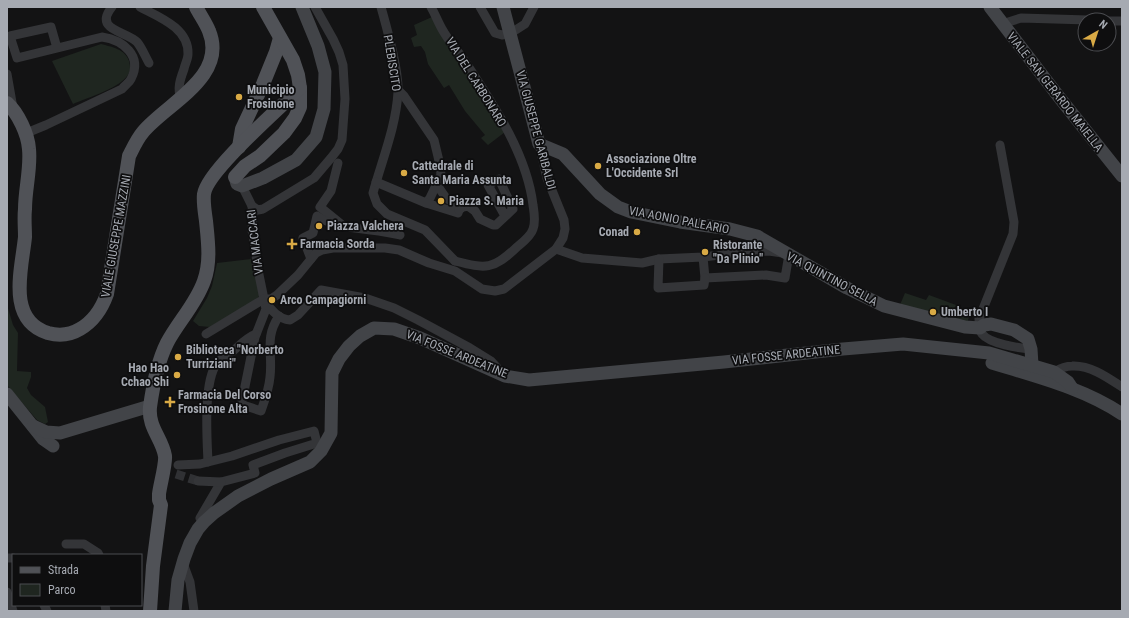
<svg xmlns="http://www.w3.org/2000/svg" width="1129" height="618" font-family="'Roboto Condensed',sans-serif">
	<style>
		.green { fill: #1f2620 }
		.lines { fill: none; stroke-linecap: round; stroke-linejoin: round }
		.street-tunnel { stroke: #303134; stroke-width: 9; stroke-dasharray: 9 4.5; stroke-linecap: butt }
		.street { stroke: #343538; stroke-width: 9 }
		.secondary { stroke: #424448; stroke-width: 13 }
		.primary { stroke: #505257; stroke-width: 14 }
		.poi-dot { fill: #d9aa45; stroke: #0e0e0f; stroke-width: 1.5 }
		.labels { text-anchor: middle; stroke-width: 3.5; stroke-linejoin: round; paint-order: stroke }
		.street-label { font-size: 12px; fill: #a6aab2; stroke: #0e0e0f }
		.poi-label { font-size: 12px; font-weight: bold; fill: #a6aab2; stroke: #0e0e0f; text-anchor: start }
	</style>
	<rect width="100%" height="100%" fill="#131314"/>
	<g class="green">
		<path d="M 432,17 L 472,77 L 505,132 L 488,145 L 481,138 L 485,135 L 465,111 L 449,85 L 444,88 L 428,64 L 425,52 L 421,46 L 414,47 L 411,38 L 417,35 L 414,25 Z"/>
		<path d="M 101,44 C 112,47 125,49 129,61 C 130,65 131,70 129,73 C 123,87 87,98 73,104 L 52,61 Z"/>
		<path d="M 251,259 L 260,295 L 255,301 L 210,327 L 199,326 L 193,321 L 207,298 L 212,286 L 217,263 Z"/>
		<path d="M 905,293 L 926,300 L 929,295 L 956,305 L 954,311 L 969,317 L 967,324 L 897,312 Z"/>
		<path d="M 7,305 L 13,325 L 18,333 L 17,371 L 31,372 L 31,377 L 27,388 L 31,395 L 45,407 L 48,422 L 45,424 L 37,420 L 7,385 Z"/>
	</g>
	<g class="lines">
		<path class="street-tunnel" d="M 176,474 L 198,481"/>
		<g class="street">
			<path d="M 112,7 C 93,30 126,31 137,42 C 142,48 145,56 149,63"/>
			<path d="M 140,7 C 159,17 189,28 188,54 C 188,59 185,64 184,69 C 180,80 177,88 181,99"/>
			<path d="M 381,7 C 387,29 399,70 398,92 C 396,127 382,160 373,193 L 377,204 L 387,214 L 425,230 L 455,261"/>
			<path d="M 431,7 C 435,14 438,22 442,29 C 449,42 460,53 468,66 C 495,107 527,155 533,205 C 534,212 536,221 533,229 C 531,236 523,242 517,247 C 493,270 486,269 455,261"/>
			<path d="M 480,7 L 495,33 L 502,35 L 511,33 L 525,24 L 534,7"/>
			<path d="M 1109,21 L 1122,21"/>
			<path d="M 1002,24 L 1021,18 L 1088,20"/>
			<path d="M 7,74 L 13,108"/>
			<path d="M 398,90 L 404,96 L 434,140 L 440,165 L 441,175 L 430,198 L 426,203"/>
			<path d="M 24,134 L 46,125 L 122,89 C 124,86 129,83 131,79 C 143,56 123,40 102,37 L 17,58 L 10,36 L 51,27 L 57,48"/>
			<path d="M 1000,145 L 1014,222 L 1013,234 L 979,319 C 979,323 979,331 982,334 C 990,344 1019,348 1031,349"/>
			<path d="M 338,163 L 331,191 L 320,207 L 341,224"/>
			<path d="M 376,182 L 426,203 L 458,213 L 460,207 L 446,198 L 437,185"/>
			<path d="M 242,186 L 252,206 L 253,216 L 252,230 L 256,254 L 257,265 L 266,309 L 255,337 L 241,406 L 246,406 L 261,411 C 265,400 269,389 270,377 C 273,353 264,338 279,316"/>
			<path d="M 252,206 L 258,210 L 263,209 L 314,178 L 331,158 L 338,149 L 342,140 L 345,99 L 343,65 L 339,52 L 333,39 L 315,7"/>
			<path d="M 459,210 L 463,207 L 468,206 L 475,211 L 480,219 L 493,225 L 496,225 L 513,209 L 499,179 L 488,185 L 505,216"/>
			<path d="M 556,249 L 582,258 L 642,263 L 659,259 L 703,257 L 745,252 L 769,251 L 789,254 L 785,278 L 766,275 L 705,278 L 703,257"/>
			<path d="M 311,259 L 303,238 L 313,233 L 317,216 C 336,230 375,228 400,235"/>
			<path d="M 659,259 L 658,288 L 704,285 L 705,278"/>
			<path d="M 265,300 C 270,310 279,319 290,320 L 298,315 L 321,290 L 365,298 L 394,308 L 418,320 L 470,348 L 491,361 L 502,373"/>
			<path d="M 206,334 L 264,299 L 271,299 L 277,295 L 298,275 L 316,253 L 322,250 L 333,248 L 385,248 L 399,250 L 429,263 L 455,271 L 482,289 L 495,291 L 504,289 L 556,249 L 563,238 L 565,229 L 564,220 L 547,178 L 539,144"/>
			<path d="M 1054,372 C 1059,369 1065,366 1072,366 C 1090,365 1107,377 1122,387"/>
			<path d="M 208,462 C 207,438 203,382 217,363 C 221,358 227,356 232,352 C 240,345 246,338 256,334"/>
			<path d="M 178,465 L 200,464 L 232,456 L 279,440 L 314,431 L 317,443 L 285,453 L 253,465 L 255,473 L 221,482 L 200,518 L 204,522"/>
			<path d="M 198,481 L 221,482"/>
			<path d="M 66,544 L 84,544 L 98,553 L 99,555"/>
			<path d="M 7,558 L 13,558"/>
			<path d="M 183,563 L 190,582 L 194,611"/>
			<path d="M 7,592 L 13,611"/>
			<path d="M 44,605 L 47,611"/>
			<path d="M 105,605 L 106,611"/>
		</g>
		<g class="secondary">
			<path d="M 503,7 L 539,144 L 563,154 L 600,194 L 618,207 L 631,212 L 680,222 L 730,229 L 757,236 L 847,288 L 884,306 L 965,327 L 980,328 L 984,325 L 991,324 L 1014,330 L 1028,339 L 1031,349 L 1032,365"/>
			<path d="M 990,7 L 1059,97 L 1122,176"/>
			<path d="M 235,177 L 237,184 L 242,186 L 263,178 L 296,160 L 316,137 L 324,109 L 325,72 L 318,46 L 302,7"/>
			<path d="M 992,363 C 1037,377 1083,388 1122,414"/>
			<path d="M 7,394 L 43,439 L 53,446"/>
			<path d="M 33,426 L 46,432 L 60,433 L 150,406"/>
			<path d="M 175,611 L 178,580 L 184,559 L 190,543 L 198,529 L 204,522 L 214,513 L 238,496 L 271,479 L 310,462 L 321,451 L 331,433 L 332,373 L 339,359 L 349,346 L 360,336 L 374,328 L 394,329 L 420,338 L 505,376 L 529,380 L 724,362 L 843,349 L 903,344 L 989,353 L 1054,372 L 1068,382 L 1072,388"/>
		</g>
		<g class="primary">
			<path d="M 7,103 C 18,113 28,134 29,149 C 31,169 25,189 25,209 C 24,218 25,228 25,237 C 22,268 6,320 48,333 C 59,336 70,335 80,329 C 94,321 102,308 107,294 L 129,156 C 133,148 137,139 143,132 C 166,104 228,77 209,31 C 206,23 200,15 196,7"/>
			<path d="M 239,147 L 242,129 L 263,84 L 276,52 L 280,38"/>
			<path d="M 235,177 L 245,166 L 260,156 L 284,133 L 295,118 L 300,107 L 300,88 L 298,75 L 293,60 L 263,7"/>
			<path d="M 150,611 L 153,566 L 161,505 L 159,500 L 159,494 C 160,485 166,464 165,456 C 162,438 148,428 150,407 C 153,385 157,363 167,343 C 178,322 196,304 204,281 C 211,262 208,241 206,221 C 205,213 203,203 204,194 C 207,171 280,108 300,88"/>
		</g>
	</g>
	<g class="poi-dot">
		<circle cx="239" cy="97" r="4"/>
		<circle cx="598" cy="166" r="4"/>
		<circle cx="404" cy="173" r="4"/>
		<circle cx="441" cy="201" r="4"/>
		<circle cx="319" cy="226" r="4"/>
		<circle cx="637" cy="232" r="4"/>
		<path d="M290 238h4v4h4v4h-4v4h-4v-4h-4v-4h4z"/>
		<circle cx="705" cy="252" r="4"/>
		<circle cx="272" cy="300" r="4"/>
		<circle cx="933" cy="312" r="4"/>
		<circle cx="178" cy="357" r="4"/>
		<circle cx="177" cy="375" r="4"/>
		<path d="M168 396h4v4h4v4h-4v4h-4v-4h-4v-4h4z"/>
	</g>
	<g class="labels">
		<g class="street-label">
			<text transform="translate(392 63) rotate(81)" y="4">PLEBISCITO</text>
			<text transform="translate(476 82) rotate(58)" y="4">VIA DEL CARBONARO</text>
			<text transform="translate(1055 92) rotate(52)" y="4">VIALE SAN GERARDO MAIELLA</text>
			<text transform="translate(536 130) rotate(75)" y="4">VIA GIUSEPPE GARIBALDI</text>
			<text transform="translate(679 220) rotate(11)" y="4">VIA AONIO PALEARIO</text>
			<text transform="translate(116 236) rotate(-80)" y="4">VIALE GIUSEPPE MAZZINI</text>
			<text transform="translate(255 242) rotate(-97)" y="4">VIA MACCARI</text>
			<text transform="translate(832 279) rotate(28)" y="4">VIA QUINTINO SELLA</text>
			<text transform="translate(457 354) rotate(22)" y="4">VIA FOSSE ARDEATINE</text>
			<text transform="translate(786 355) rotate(-6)" y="4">VIA FOSSE ARDEATINE</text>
		</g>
		<g class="poi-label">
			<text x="247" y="94">Municipio<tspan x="247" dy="14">Frosinone</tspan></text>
			<text x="606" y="163">Associazione Oltre<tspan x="606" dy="14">L'Occidente Srl</tspan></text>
			<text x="412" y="170">Cattedrale di<tspan x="412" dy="14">Santa Maria Assunta</tspan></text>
			<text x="449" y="205">Piazza S. Maria</text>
			<text x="327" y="230">Piazza Valchera</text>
			<text x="629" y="236" text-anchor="end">Conad</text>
			<text x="300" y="248">Farmacia Sorda</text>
			<text x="713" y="249">Ristorante<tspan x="713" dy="14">"Da Plinio"</tspan></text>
			<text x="280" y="304">Arco Campagiorni</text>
			<text x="941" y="316">Umberto I</text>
			<text x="186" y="354">Biblioteca "Norberto<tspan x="186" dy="14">Turriziani"</tspan></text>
			<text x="169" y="372" text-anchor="end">Hao Hao<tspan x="169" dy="14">Cchao Shi</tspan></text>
			<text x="178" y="399">Farmacia Del Corso<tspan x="178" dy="14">Frosinone Alta</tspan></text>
		</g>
	</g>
	<rect width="1129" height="618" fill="none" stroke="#a6aab2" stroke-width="16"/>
	<rect x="12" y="554" width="130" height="52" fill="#0e0e0f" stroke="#4b4c50"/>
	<rect x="20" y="567" width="20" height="6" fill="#505257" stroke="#4b4c50"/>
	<text x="48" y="574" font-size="12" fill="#a6aab2">Strada</text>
	<rect x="20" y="584" width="20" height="12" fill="#1f2620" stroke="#4b4c50"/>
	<text x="48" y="594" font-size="12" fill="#a6aab2">Parco</text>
	<g transform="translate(1097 32) rotate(39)"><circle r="19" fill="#0e0e0f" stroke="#4b4c50"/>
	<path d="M0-3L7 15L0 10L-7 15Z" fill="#d9aa45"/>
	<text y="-6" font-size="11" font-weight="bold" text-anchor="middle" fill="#a6aab2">N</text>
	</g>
</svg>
